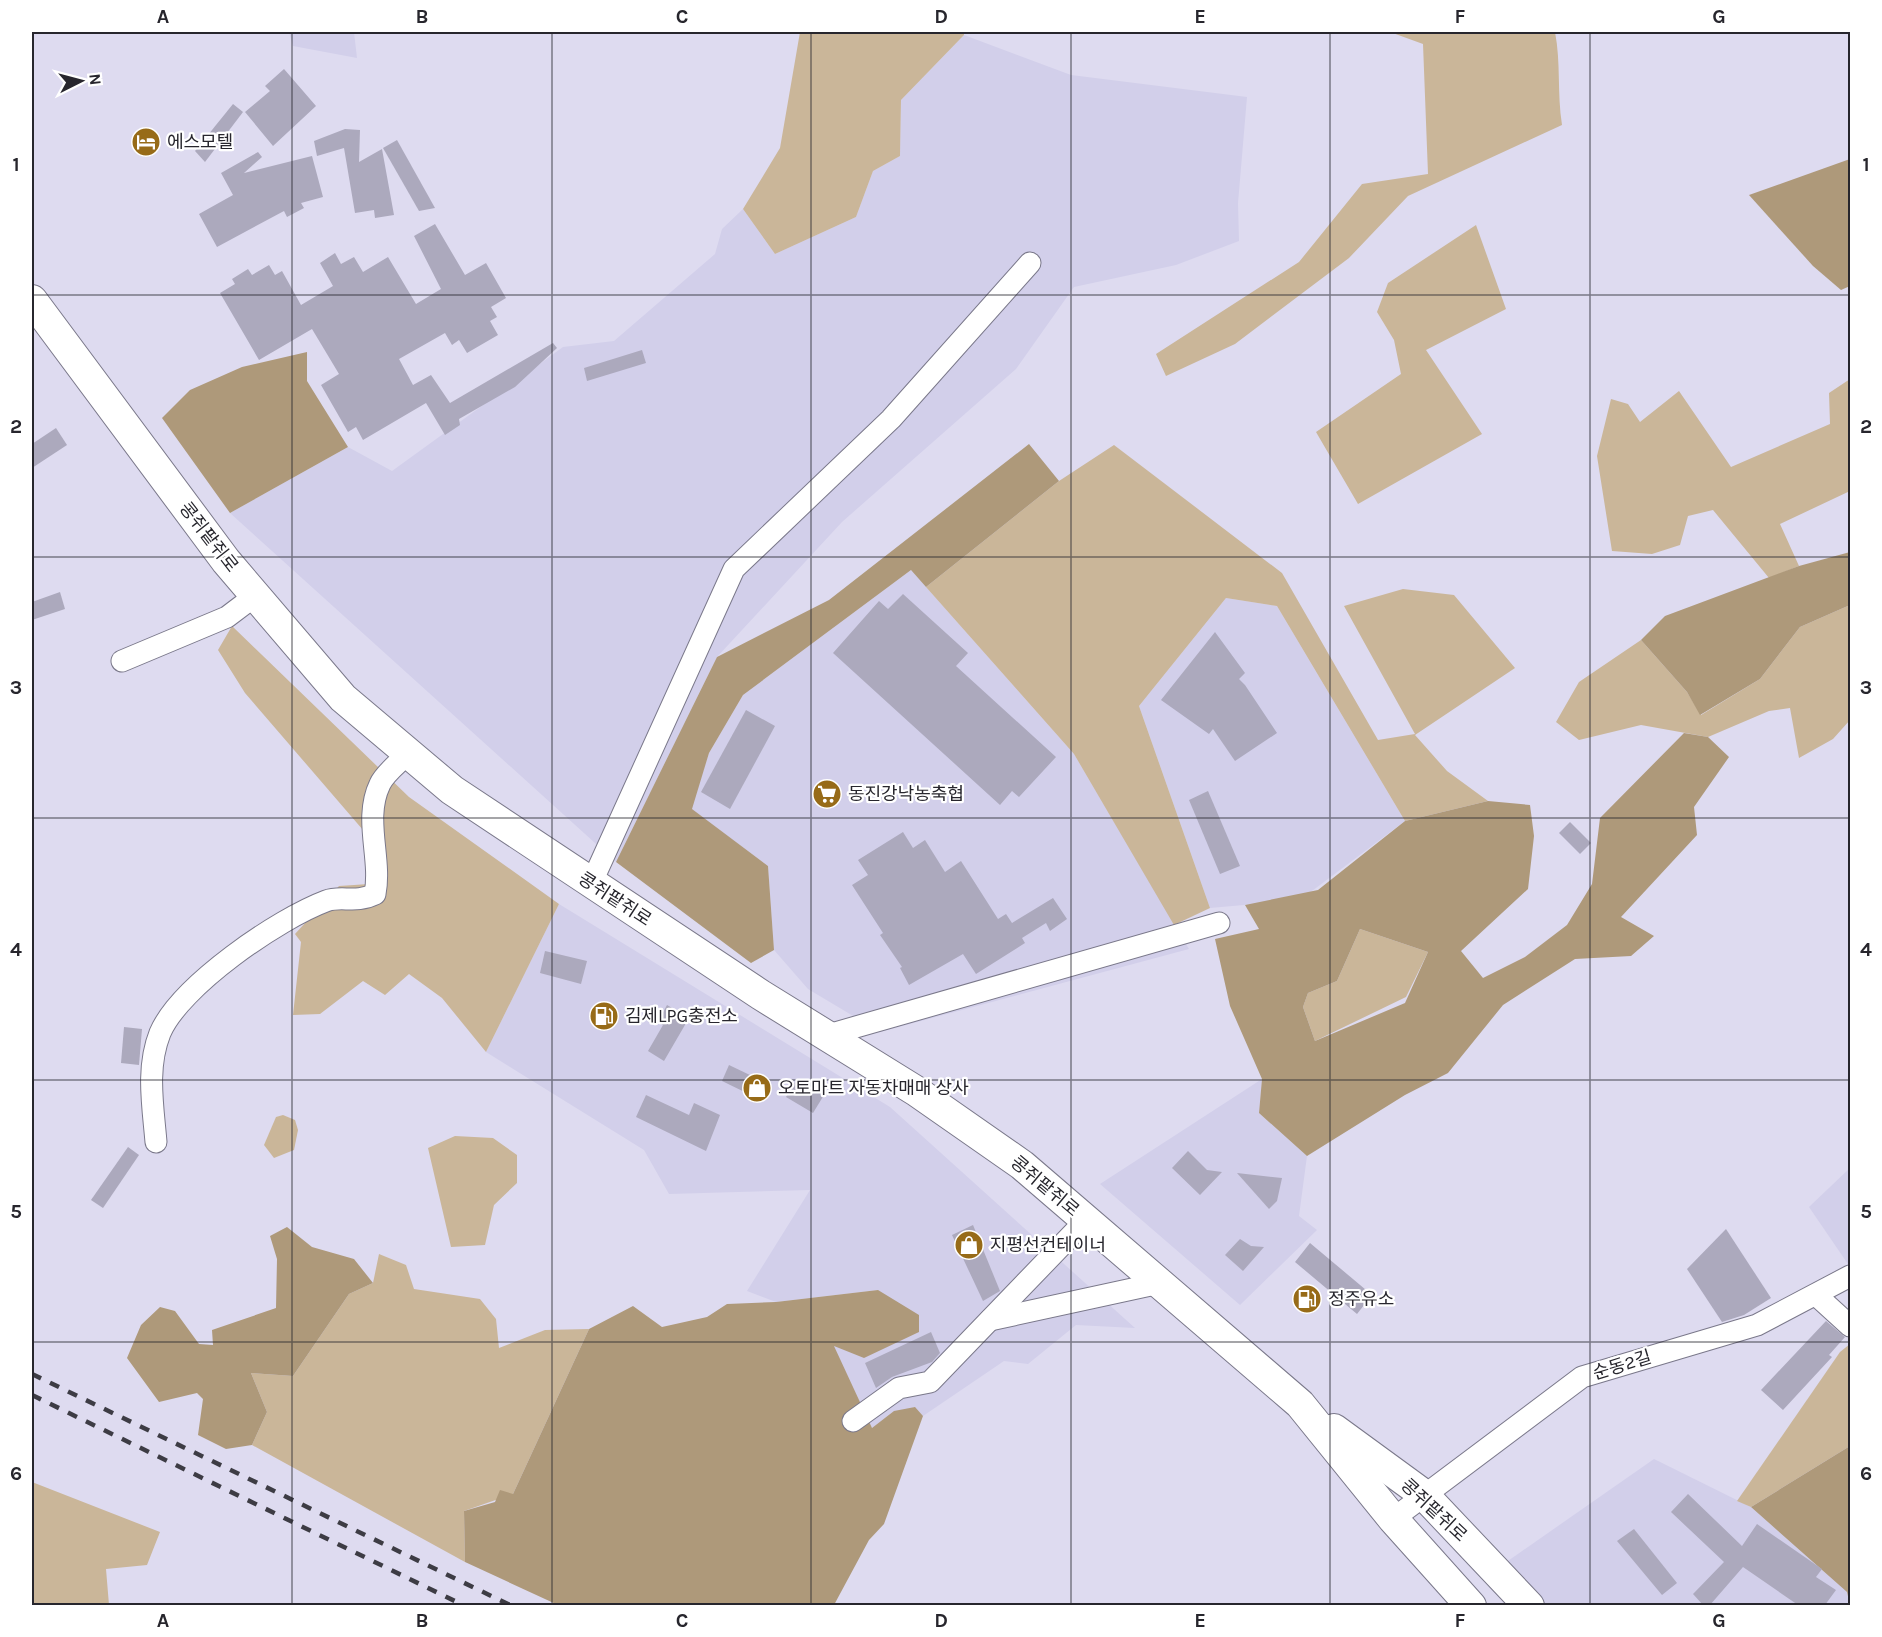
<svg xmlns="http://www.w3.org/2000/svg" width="1882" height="1637" font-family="Karla,'Noto Sans KR',sans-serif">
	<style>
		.built { fill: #d2cfea }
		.green { fill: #cab699 }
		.forest { fill: #ae997a; fill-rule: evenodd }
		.building { fill: #aca9bd }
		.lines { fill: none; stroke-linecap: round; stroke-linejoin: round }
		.street-casing { stroke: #7a788a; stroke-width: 23 }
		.secondary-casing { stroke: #7a788a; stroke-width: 32 }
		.street { stroke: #fff; stroke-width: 21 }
		.secondary { stroke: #fff; stroke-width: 30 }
		.rail { stroke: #3d3c44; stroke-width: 4.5; stroke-dasharray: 10 10; stroke-linecap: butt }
		.grid { fill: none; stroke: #27262d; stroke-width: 1.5; stroke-opacity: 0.55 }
		.labels { text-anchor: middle; stroke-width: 4.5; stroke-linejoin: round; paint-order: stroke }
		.poi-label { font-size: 18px; fill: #27262d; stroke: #fff; text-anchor: start }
		.street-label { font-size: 18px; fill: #27262d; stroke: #fff }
		.neatline { fill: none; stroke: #27262d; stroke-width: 2 }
		.grid-label { font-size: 20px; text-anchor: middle; font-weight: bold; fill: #27262d }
	</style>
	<rect width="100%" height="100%" fill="#dedbf0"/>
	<g class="built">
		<path d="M 289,32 L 354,32 L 357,58 L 293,46 Z"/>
		<path d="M 964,35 L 1071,75 L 1247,97 L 1238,203 L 1239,241 L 1176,265 L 1074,287 L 1016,369 L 842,522 L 717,657 L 616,862 L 230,513 L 348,447 L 392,471 L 563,347 L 614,341 L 715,254 L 722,229 L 743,209 L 775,254 L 856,217 L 873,171 L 900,156 L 901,100 Z"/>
		<path d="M 911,570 L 1074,754 L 1189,949 L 880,1032 L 808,989 L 774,950 L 768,866 L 691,809 L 709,753 L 743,695 Z"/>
		<path d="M 1226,598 L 1277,606 L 1405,821 L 1300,900 L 1210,908 L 1139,706 Z"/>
		<path d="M 559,904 L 890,1107 L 1135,1328 L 1076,1325 L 1028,1364 L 1004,1361 L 923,1416 L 914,1407 L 872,1428 L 833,1345 L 878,1290 L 776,1302 L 747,1291 L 810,1190 L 669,1194 L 644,1150 L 486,1052 Z"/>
		<path d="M 1262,1079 L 1259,1113 L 1307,1156 L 1299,1216 L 1317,1230 L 1240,1305 L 1100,1184 Z"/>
		<path d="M 1850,1168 L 1850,1267 L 1809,1207 Z"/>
		<path d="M 1654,1459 L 1751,1507 L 1847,1592 L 1850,1605 L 1546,1605 L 1505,1563 Z"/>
	</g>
	<g class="green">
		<path d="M 800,32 L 964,32 L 964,35 L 901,100 L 900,156 L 873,171 L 856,217 L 775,254 L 743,209 L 780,148 Z"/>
		<path d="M 1390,32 L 1555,32 C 1561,63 1557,93 1562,125 L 1408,196 L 1349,258 L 1235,344 L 1166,376 L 1156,354 L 1299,262 L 1362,184 L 1428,174 L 1423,44 Z"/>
		<path d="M 1476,225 L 1506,309 L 1426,350 L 1482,434 L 1358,504 L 1316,432 L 1401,374 L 1394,340 L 1377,312 L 1388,283 Z"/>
		<path d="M 1850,379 L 1850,491 L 1780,524 L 1799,566 L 1769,578 L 1713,510 L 1688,516 L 1680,545 L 1652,554 L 1612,551 L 1597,456 L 1611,399 L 1628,404 L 1640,422 L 1679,391 L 1731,467 L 1830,424 L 1829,393 Z"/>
		<path d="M 1114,445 L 1282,573 L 1378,740 L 1415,734 L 1344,606 L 1403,589 L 1454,595 L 1515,668 L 1415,735 L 1447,771 L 1488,801 L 1405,821 L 1277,606 L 1226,598 L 1139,706 L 1210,908 L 1174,925 L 1074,754 L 926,587 L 1059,481 Z"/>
		<path d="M 1850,605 L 1850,720 L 1833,739 L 1799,758 L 1790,708 L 1769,711 L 1708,737 L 1641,725 L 1579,740 L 1556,722 L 1579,682 L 1641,640 L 1687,692 L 1701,715 L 1760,679 L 1800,627 Z"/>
		<path d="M 232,626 L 409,797 L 559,904 L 486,1052 L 442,998 L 409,974 L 385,995 L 363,981 L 320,1014 L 293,1015 L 301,942 L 295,934 L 339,886 L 369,884 L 363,830 L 245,693 L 218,650 Z"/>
		<path d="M 1360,929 L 1428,952 L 1406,997 L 1315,1041 L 1303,1007 L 1308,993 L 1337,981 Z"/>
		<path d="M 283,1115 L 295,1120 L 298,1130 L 294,1150 L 274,1158 L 264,1145 L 276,1117 Z"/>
		<path d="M 455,1136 L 493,1138 L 517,1155 L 517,1183 L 494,1205 L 485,1245 L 451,1247 L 428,1148 Z"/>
		<path d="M 379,1254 L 406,1265 L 414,1289 L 480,1299 L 496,1319 L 499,1348 L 545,1330 L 589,1329 L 513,1494 L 464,1511 L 465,1562 L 252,1445 L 267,1412 L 251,1373 L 293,1376 L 349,1294 L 373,1283 Z"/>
		<path d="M 1850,1344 L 1850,1446 L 1751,1507 L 1737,1501 L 1840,1352 Z"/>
		<path d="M 32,1482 L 160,1532 L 147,1565 L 106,1569 L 109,1605 L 32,1605 Z"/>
	</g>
	<g class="forest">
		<path d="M 1850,159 L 1850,286 L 1841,290 L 1813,266 L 1749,195 Z"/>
		<path d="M 307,352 L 307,381 L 348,447 L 230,513 L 162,418 L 190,390 L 242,367 Z"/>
		<path d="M 1029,444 L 1059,481 L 926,587 L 911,570 L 743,695 L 709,753 L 692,809 L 768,866 L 774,950 L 751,963 L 616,862 L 717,657 L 829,600 Z"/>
		<path d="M 1850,552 L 1850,605 L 1800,627 L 1760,679 L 1700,715 L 1687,692 L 1641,640 L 1665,616 L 1799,566 Z"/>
		<path d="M 1684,733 L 1708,737 L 1729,757 L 1694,807 L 1697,835 L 1621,917 L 1654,936 L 1631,956 L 1575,959 L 1503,1005 L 1448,1073 L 1405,1095 L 1307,1156 L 1259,1113 L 1262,1079 L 1230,1006 L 1215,939 L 1259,929 L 1245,905 L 1318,890 L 1405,821 L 1488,801 L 1530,805 L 1534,836 L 1528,889 L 1461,951 L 1483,978 L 1525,957 L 1567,925 L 1592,884 L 1600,818 ZM 1360,929 L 1428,952 L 1405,1003 L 1315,1041 L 1303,1007 L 1308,993 L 1337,981 Z"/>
		<path d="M 287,1227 L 312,1247 L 354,1259 L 373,1283 L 349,1294 L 293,1376 L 251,1373 L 267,1412 L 252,1445 L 226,1449 L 198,1435 L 203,1399 L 197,1393 L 159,1402 L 127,1358 L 141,1325 L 160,1307 L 175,1311 L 199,1344 L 213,1345 L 212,1330 L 276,1308 L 277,1259 L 270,1236 Z"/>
		<path d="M 878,1290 L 919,1315 L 919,1332 L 864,1358 L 834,1346 L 872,1428 L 894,1411 L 915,1407 L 923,1416 L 884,1524 L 869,1540 L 834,1605 L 558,1605 L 465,1562 L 464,1511 L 495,1502 L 500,1490 L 513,1494 L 589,1329 L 633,1306 L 662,1327 L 707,1317 L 727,1304 L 776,1302 Z"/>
		<path d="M 1850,1446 L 1850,1605 L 1847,1592 L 1751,1507 Z"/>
	</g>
	<g class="building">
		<path d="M 284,69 L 316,106 L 273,146 L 245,112 L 270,91 L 265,86 Z"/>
		<path d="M 233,104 L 243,112 L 205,162 L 195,151 Z"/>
		<path d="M 345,129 L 360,130 L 359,162 L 382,149 L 394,215 L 375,218 L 374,210 L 355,213 L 344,148 L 317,156 L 314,141 Z"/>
		<path d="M 397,140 L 435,208 L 419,211 L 383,148 Z"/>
		<path d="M 258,152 L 262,157 L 244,173 L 312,156 L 323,197 L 301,203 L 304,208 L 287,217 L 284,211 L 217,247 L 199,214 L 233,195 L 221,173 Z"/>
		<path d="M 435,224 L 465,275 L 486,263 L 506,298 L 491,307 L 497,317 L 490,321 L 498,335 L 467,353 L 459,340 L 452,345 L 445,333 L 399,359 L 413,385 L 431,375 L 450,403 L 553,343 L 557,348 L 515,387 L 459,419 L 460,425 L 445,435 L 426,403 L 363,440 L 356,427 L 348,432 L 321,385 L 339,374 L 312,329 L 259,360 L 220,293 L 235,284 L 232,279 L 248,269 L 252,275 L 269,265 L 275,275 L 282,271 L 301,305 L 333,286 L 320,263 L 335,253 L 341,264 L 354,257 L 363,272 L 388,257 L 416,304 L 441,289 L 414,236 Z"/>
		<path d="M 642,350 L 646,363 L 587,381 L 584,368 Z"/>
		<path d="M 56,428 L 67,445 L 32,468 L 32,444 Z"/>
		<path d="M 60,592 L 65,609 L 32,620 L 32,602 Z"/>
		<path d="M 903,594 L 968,653 L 956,666 L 1056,757 L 1019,797 L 1012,791 L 1000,805 L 833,653 L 879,601 L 888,609 Z"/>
		<path d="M 1215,632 L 1245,673 L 1239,679 L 1245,685 L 1277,733 L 1235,761 L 1213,729 L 1209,734 L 1161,700 Z"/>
		<path d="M 746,710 L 775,726 L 730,809 L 701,792 Z"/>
		<path d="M 1208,791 L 1240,866 L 1220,874 L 1189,800 Z"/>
		<path d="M 1570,822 L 1591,843 L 1580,854 L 1559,833 Z"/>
		<path d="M 903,832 L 913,848 L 925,840 L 945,872 L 961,861 L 998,919 L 1006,914 L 1012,923 L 1053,898 L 1067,919 L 1050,931 L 1046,923 L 1022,938 L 1025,943 L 976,974 L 963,954 L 909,985 L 900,968 L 902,967 L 880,935 L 883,933 L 852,885 L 868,875 L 858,860 Z"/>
		<path d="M 545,951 L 587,961 L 581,984 L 540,973 Z"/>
		<path d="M 596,1004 L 618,1017 L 611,1029 L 589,1016 Z"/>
		<path d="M 667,1005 L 689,1018 L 664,1061 L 648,1051 L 663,1025 L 658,1022 Z"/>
		<path d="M 124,1027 L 142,1029 L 139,1065 L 121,1063 Z"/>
		<path d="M 729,1065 L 769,1084 L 761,1100 L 722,1081 Z"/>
		<path d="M 797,1079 L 824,1095 L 813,1113 L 786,1097 Z"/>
		<path d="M 646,1095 L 689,1115 L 694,1103 L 720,1115 L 706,1151 L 636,1117 Z"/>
		<path d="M 128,1147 L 139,1155 L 103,1208 L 91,1200 Z"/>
		<path d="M 1188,1151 L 1207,1170 L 1222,1172 L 1200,1195 L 1172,1168 Z"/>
		<path d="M 1237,1173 L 1282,1178 L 1277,1201 L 1269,1209 Z"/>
		<path d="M 973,1225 L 1000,1291 L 983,1301 L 952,1235 Z"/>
		<path d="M 1726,1229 L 1771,1298 L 1744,1315 L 1722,1322 L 1687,1269 Z"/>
		<path d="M 1240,1239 L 1251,1246 L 1264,1247 L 1243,1271 L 1225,1255 Z"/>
		<path d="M 1310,1243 L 1372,1295 L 1357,1314 L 1295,1262 Z"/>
		<path d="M 1826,1321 L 1845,1337 L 1829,1355 L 1832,1357 L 1783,1410 L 1761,1390 Z"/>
		<path d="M 931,1332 L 940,1353 L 932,1362 L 892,1377 L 876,1388 L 865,1363 Z"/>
		<path d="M 1688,1494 L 1742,1546 L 1757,1524 L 1822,1569 L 1816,1577 L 1836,1590 L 1825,1605 L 1798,1605 L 1743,1567 L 1710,1605 L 1703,1605 L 1693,1594 L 1724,1562 L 1671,1512 Z"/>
		<path d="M 1634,1529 L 1677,1583 L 1662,1595 L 1617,1541 Z"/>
	</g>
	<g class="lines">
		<g class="street-casing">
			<g id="street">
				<path d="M 122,661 L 227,617 L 256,595"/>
				<path d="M 591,884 L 734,569 L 891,419 L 1030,263"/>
				<path d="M 828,1035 L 1219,923"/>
				<path d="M 156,1142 C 153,1106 146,1068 160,1033 C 180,986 278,919 326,901 C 342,895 355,904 375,894 C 382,858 363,819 380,784 C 385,773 400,762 408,753"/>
				<path d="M 1816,1295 L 1850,1326"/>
				<path d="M 990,1320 L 1160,1283"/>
				<path d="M 853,1421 L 899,1388 L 930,1382 L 1086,1220"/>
				<path d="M 1393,1519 L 1582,1377 L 1757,1325 L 1850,1276"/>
			</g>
		</g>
		<g class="secondary-casing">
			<g id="secondary">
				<path d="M 32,300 L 226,561 L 343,698 L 452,790 L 761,995 L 916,1091 L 1022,1165 L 1300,1404 L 1393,1519 L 1471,1606"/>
				<path d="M 1334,1429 L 1423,1494 L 1529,1606"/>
			</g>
		</g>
		<use href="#street" class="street"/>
		<use href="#secondary" class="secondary"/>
		<g class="rail">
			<path d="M 32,1374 L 512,1606"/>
			<path d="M 32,1395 L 465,1606"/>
		</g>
	</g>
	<path class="grid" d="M 292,32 L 292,1606M 552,32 L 552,1606M 811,32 L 811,1606M 1071,32 L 1071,1606M 1330,32 L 1330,1606M 1590,32 L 1590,1606M 32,295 L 1850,295M 32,557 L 1850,557M 32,818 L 1850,818M 32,1080 L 1850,1080M 32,1342 L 1850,1342"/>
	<defs>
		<g id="hotel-disc" transform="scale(1.5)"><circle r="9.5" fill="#976b18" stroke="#fff"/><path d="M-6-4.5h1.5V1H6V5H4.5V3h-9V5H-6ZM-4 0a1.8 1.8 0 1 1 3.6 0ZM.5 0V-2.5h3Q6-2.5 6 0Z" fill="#fff"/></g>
		<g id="supermarket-disc" transform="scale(1.5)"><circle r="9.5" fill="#976b18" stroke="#fff"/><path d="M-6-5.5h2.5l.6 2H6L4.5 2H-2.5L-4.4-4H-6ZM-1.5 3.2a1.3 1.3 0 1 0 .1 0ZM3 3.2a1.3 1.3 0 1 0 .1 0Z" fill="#fff"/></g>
		<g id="fuel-disc" transform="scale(1.5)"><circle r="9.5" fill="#976b18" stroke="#fff"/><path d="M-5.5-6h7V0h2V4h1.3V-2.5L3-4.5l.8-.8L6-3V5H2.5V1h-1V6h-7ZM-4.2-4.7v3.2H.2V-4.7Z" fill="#fff"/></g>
		<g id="shop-disc" transform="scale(1.5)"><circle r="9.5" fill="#976b18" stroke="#fff"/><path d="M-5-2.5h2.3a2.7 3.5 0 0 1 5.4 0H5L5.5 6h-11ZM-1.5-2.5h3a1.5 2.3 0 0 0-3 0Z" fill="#fff"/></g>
	</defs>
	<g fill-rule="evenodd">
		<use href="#hotel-disc" x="146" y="142"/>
		<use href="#supermarket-disc" x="827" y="794"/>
		<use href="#fuel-disc" x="604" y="1016"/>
		<use href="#shop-disc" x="757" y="1088"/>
		<use href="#shop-disc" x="969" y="1245"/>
		<use href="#fuel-disc" x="1307" y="1299"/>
	</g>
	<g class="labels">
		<g class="poi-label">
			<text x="167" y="148">에스모텔</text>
			<text x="848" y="800">동진강낙농축협</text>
			<text x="625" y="1022">김제LPG충전소</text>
			<text x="778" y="1094">오토마트 자동차매매 상사</text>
			<text x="990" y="1251">지평선컨테이너</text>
			<text x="1328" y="1305">정주유소</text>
		</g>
		<g class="street-label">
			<text transform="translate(209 537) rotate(52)" y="6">콩쥐팥쥐로</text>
			<text transform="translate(615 899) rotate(33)" y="6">콩쥐팥쥐로</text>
			<text transform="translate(1045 1186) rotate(40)" y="6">콩쥐팥쥐로</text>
			<text transform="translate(1622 1365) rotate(-17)" y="6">순동2길</text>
			<text transform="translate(1434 1510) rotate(43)" y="6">콩쥐팥쥐로</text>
		</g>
	</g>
	<rect width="1882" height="1637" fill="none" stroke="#ffffff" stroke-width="66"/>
	<g transform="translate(81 81) rotate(84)" stroke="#ffffff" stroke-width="4.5" paint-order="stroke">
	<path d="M0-4.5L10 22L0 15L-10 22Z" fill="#27262d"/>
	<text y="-9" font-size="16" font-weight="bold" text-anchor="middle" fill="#27262d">N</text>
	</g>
	<rect x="33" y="33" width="1816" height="1571" class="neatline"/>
	<g class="grid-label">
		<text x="163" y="23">A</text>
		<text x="422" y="23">B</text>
		<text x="682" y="23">C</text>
		<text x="941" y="23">D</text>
		<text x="1200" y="23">E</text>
		<text x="1460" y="23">F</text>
		<text x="1719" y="23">G</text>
		<text x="16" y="171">1</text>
		<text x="1866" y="171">1</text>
		<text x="16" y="433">2</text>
		<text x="1866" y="433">2</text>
		<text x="16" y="694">3</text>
		<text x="1866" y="694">3</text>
		<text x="16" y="956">4</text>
		<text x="1866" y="956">4</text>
		<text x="16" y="1218">5</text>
		<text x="1866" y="1218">5</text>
		<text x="16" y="1480">6</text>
		<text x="1866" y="1480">6</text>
		<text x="163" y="1627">A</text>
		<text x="422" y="1627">B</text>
		<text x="682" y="1627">C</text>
		<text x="941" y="1627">D</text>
		<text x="1200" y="1627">E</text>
		<text x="1460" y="1627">F</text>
		<text x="1719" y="1627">G</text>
	</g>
</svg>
